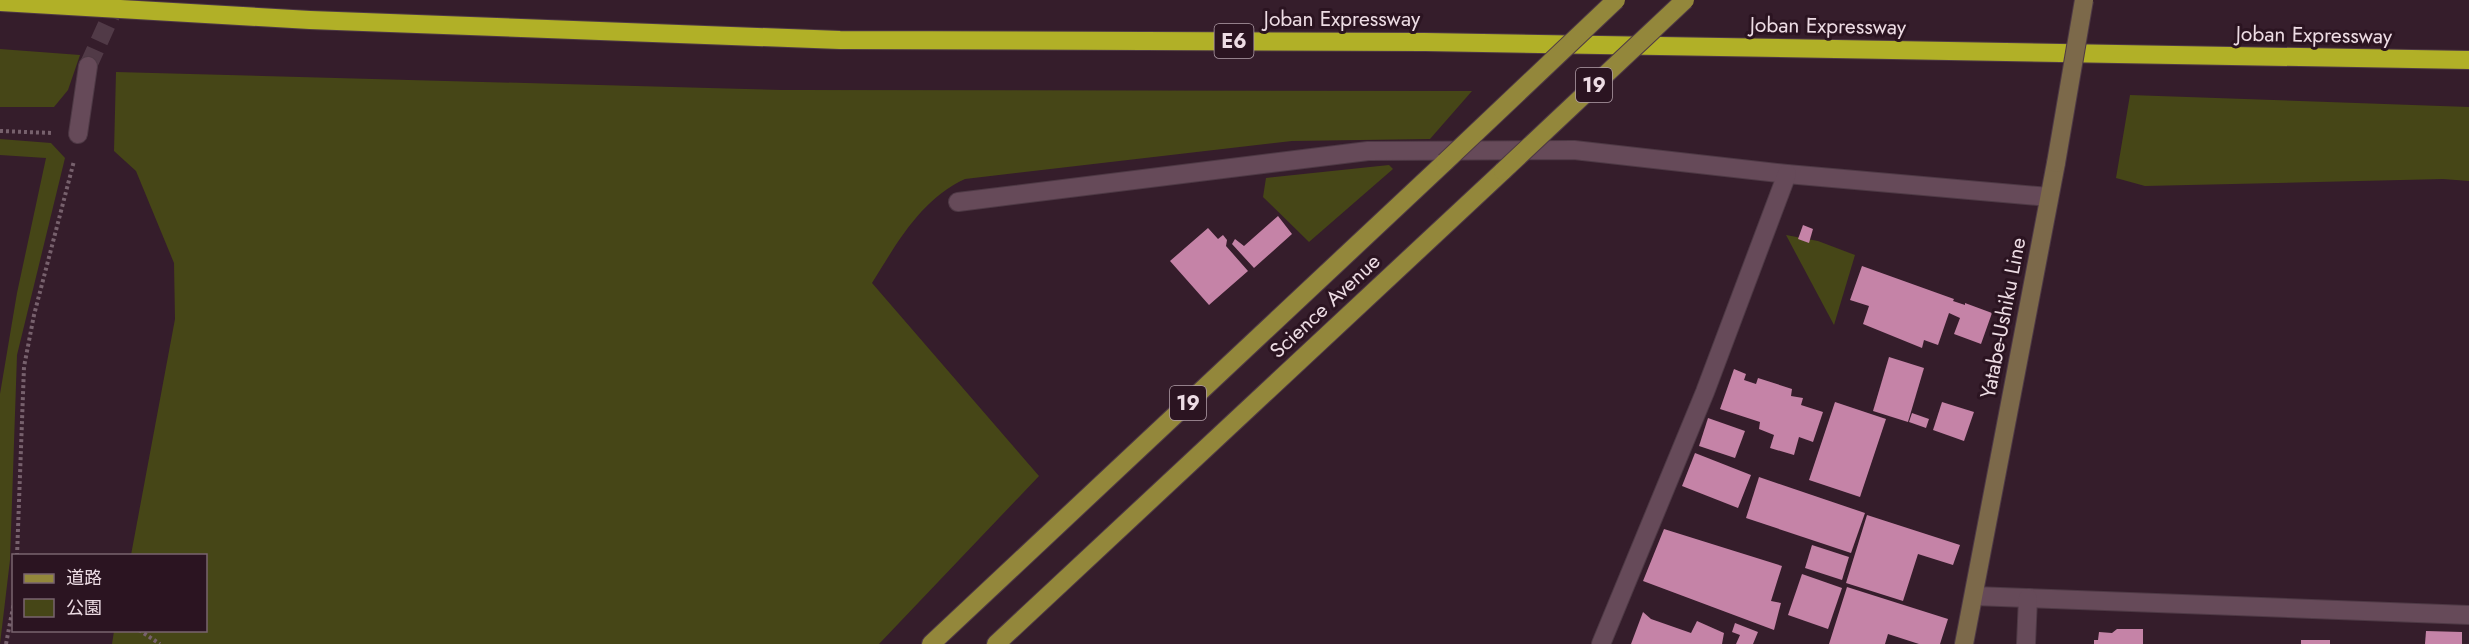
<svg xmlns="http://www.w3.org/2000/svg" width="2469" height="644" font-family="Jost,'Noto Sans JP',sans-serif">
	<style>
		.green { fill: #464617 }
		.building { fill: #c583a7 }
		.lines { fill: none; stroke-linecap: round; stroke-linejoin: round }
		.street-tunnel { stroke: #513a47; stroke-width: 18; stroke-dasharray: 18 9; stroke-linecap: butt }
		.street-casing { stroke: #4e3945; stroke-width: 20 }
		.secondary-casing { stroke: #4e3945; stroke-width: 20 }
		.primary-casing { stroke: #4e3945; stroke-width: 20 }
		.highway-casing { stroke: #4e3945; stroke-width: 20 }
		.path { stroke: #77616d; stroke-width: 4; stroke-dasharray: 3 3; stroke-linecap: butt }
		.street { stroke: #664a59; stroke-width: 18 }
		.secondary { stroke: #7c694a; stroke-width: 18 }
		.primary { stroke: #93873b; stroke-width: 18 }
		.highway { stroke: #b1b027; stroke-width: 18 }
		.secondary-bridge-casing { stroke: #4e3945; stroke-width: 20; stroke-linecap: butt }
		.primary-bridge-casing { stroke: #4e3945; stroke-width: 20; stroke-linecap: butt }
		.secondary-bridge { stroke: #7c694a; stroke-width: 18 }
		.primary-bridge { stroke: #93873b; stroke-width: 18 }
		.labels { text-anchor: middle; stroke-width: 6; stroke-linejoin: round; paint-order: stroke }
		.shield { fill: #2b1421; stroke: #b3a0aa; stroke-width: 1.5 }
		.shield-label { font-size: 20px; font-weight: bold; fill: #eddce4 }
		.street-label { font-size: 21px; fill: #eddce4; stroke: #2b1421 }
	</style>
	<rect width="100%" height="100%" fill="#351d2b"/>
	<g class="green">
		<path d="M 0,49 L 80,55 L 68,90 L 54,107 L 0,107 Z"/>
		<path d="M 116,72 L 782,90 L 1472,91 L 1430,139 L 1292,141 L 965,179 C 921,199 897,243 872,283 L 1039,476 L 879,644 L 112,644 L 114,631 L 206,630 L 206,556 L 131,555 L 175,319 L 174,263 L 136,171 L 114,151 Z"/>
		<path d="M 2130,95 L 2469,107 L 2469,181 L 2443,179 L 2145,186 L 2116,178 Z"/>
		<path d="M 0,139 L 51,143 L 65,158 L 17,355 L 10,560 L 0,644 L 0,394 L 17,293 L 46,158 L 0,155 Z"/>
		<path d="M 1389,165 L 1393,169 L 1309,242 L 1263,197 L 1266,178 Z"/>
		<path d="M 1786,235 L 1818,241 L 1855,255 L 1834,325 Z"/>
	</g>
	<g class="building">
		<path d="M 1278,216 L 1292,234 L 1254,268 L 1232,244 L 1235,239 L 1244,246 Z"/>
		<path d="M 1803,225 L 1813,229 L 1809,243 L 1798,239 Z"/>
		<path d="M 1208,228 L 1218,239 L 1223,235 L 1227,240 L 1226,246 L 1248,271 L 1209,305 L 1170,261 Z"/>
		<path d="M 1862,266 L 1954,299 L 1953,301 L 1965,305 L 1965,303 L 1992,313 L 1981,344 L 1954,334 L 1960,318 L 1949,313 L 1938,345 L 1924,340 L 1922,348 L 1863,324 L 1869,306 L 1850,300 Z"/>
		<path d="M 1889,357 L 1924,368 L 1908,422 L 1873,411 Z"/>
		<path d="M 1734,369 L 1746,374 L 1744,380 L 1756,384 L 1758,378 L 1792,389 L 1791,396 L 1803,398 L 1801,405 L 1823,412 L 1813,442 L 1799,437 L 1794,455 L 1770,448 L 1774,435 L 1759,429 L 1760,422 L 1720,409 Z"/>
		<path d="M 1835,402 L 1886,419 L 1860,497 L 1809,480 Z"/>
		<path d="M 1942,402 L 1974,412 L 1964,441 L 1933,430 Z"/>
		<path d="M 1912,413 L 1929,419 L 1926,428 L 1909,422 Z"/>
		<path d="M 1708,418 L 1745,431 L 1735,458 L 1699,446 Z"/>
		<path d="M 1695,453 L 1751,475 L 1738,508 L 1682,486 Z"/>
		<path d="M 1759,477 L 1865,513 L 1851,553 L 1746,518 Z"/>
		<path d="M 1867,515 L 1960,545 L 1953,565 L 1918,554 L 1903,601 L 1846,583 Z"/>
		<path d="M 1664,529 L 1782,566 L 1771,601 L 1781,603 L 1774,630 L 1643,581 Z"/>
		<path d="M 1812,545 L 1849,557 L 1842,580 L 1805,568 Z"/>
		<path d="M 1802,574 L 1842,588 L 1828,629 L 1788,615 Z"/>
		<path d="M 1847,587 L 1948,619 L 1940,644 L 1919,644 L 1888,634 L 1885,644 L 1829,644 Z"/>
		<path d="M 1643,612 L 1651,619 L 1691,633 L 1697,621 L 1724,633 L 1722,644 L 1631,644 Z"/>
		<path d="M 1735,623 L 1758,632 L 1753,644 L 1736,644 L 1740,635 L 1732,632 Z"/>
		<path d="M 2117,629 L 2143,629 L 2143,644 L 2094,644 L 2094,640 L 2098,640 L 2099,632 L 2112,633 Z"/>
		<path d="M 2426,631 L 2462,632 L 2462,644 L 2425,644 Z"/>
		<rect x="2301" y="640" width="29" height="4"/>
	</g>
	<g class="lines">
		<path class="street-tunnel" d="M 88,66 L 118,0"/>
		<g class="street-casing">
			<g id="street">
				<path d="M 78,134 L 88,66"/>
				<path d="M 958,202 L 1368,151 L 1574,150 L 1787,174 L 2049,197"/>
				<path d="M 1974,596 L 2469,615"/>
				<path d="M 1601,644 L 1705,392 L 1787,174"/>
				<path d="M 2026,644 L 2028,598"/>
			</g>
		</g>
		<g class="secondary-casing">
			<path id="secondary" d="M 1964,644 L 2056,163"/>
		</g>
		<g class="primary-casing">
			<g id="primary">
				<path d="M 931,644 L 1445,162"/>
				<path d="M 996,644 L 1503,171"/>
			</g>
		</g>
		<g class="highway-casing">
			<path id="highway" d="M 0,2 L 310,20 L 840,40 L 1425,42 L 2469,60"/>
		</g>
		<g class="path">
			<path d="M 0,131 L 52,133"/>
			<path d="M 17,556 L 24,367 L 34,315 L 74,161"/>
			<path d="M 139,630 L 160,644"/>
			<path d="M 6,644 L 14,602"/>
		</g>
		<use href="#street" class="street"/>
		<use href="#secondary" class="secondary"/>
		<use href="#primary" class="primary"/>
		<use href="#highway" class="highway"/>
		<g class="secondary-bridge-casing">
			<path id="secondary-bridge" d="M 2056,163 L 2084,0"/>
		</g>
		<g class="primary-bridge-casing">
			<g id="primary-bridge">
				<path d="M 1445,162 L 1616,0"/>
				<path d="M 1503,171 L 1685,0"/>
			</g>
		</g>
		<use href="#secondary-bridge" class="secondary-bridge"/>
		<use href="#primary-bridge" class="primary-bridge"/>
	</g>
	<g class="labels">
		<g class="shield">
			<rect x="1214.5" y="24" width="39" height="34" rx="4.5"/>
			<rect x="1576" y="68" width="36" height="34" rx="4.5"/>
			<rect x="1170" y="386" width="36" height="34" rx="4.5"/>
		</g>
		<g class="shield-label">
			<text x="1234" y="48">E6</text>
			<text x="1594" y="92">19</text>
			<text x="1188" y="410">19</text>
		</g>
		<g class="street-label">
			<text x="1342" y="26">Joban Expressway</text>
			<text transform="translate(1828 26) rotate(1)" y="7">Joban Expressway</text>
			<text transform="translate(2314 35) rotate(1)" y="7">Joban Expressway</text>
			<text transform="translate(1325 306) rotate(-43)" y="7">Science Avenue</text>
			<text transform="translate(2003 318) rotate(-79)" y="7">Yatabe-Ushiku Line</text>
		</g>
	</g>
	<rect x="12" y="554" width="195" height="78" fill="#2b1421" stroke="#79646f" stroke-width="1.5"/>
	<rect x="24" y="574" width="30" height="9" fill="#93873b" stroke="#79646f" stroke-width="1.5"/>
	<text x="66" y="584" font-size="18" fill="#eddce4">道路</text>
	<rect x="24" y="599" width="30" height="18" fill="#464617" stroke="#79646f" stroke-width="1.5"/>
	<text x="66" y="614" font-size="18" fill="#eddce4">公園</text>
</svg>
